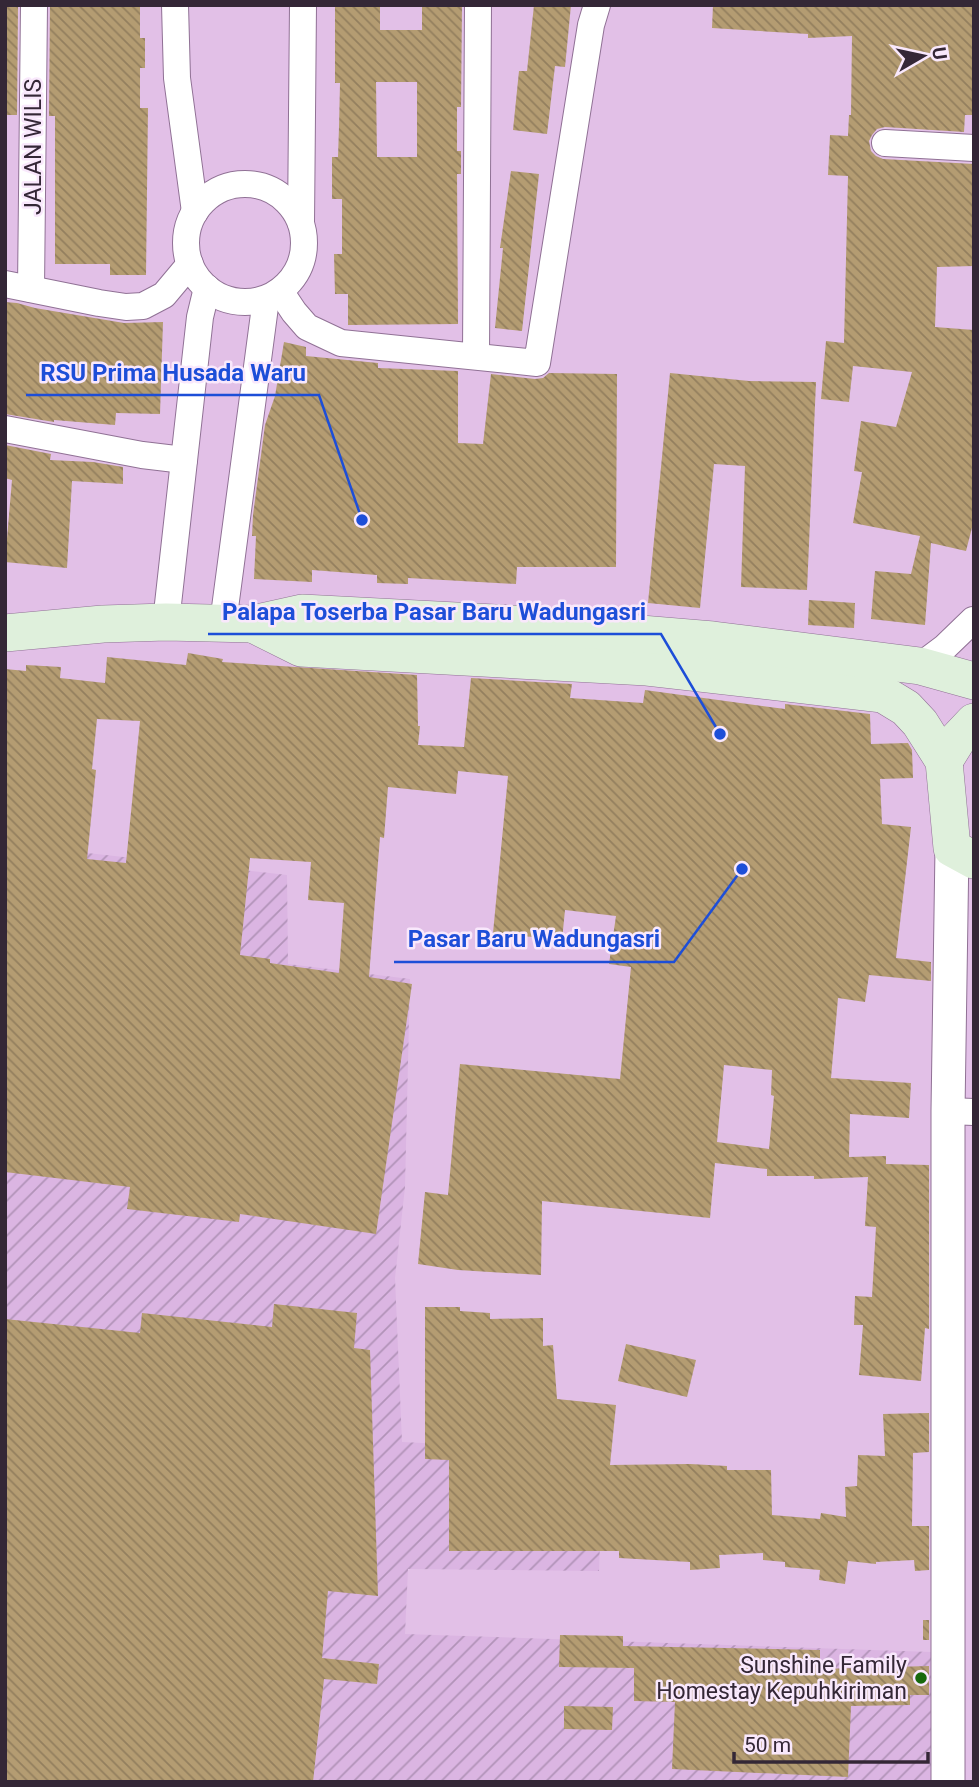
<svg xmlns="http://www.w3.org/2000/svg" width="979" height="1787" font-family="Roboto,sans-serif">
	<style>
		.industrial { fill: url(#industrial-furrows) }
		.building { fill: url(#building-back-hatch); fill-rule: evenodd }
		.lines { fill: none; stroke-linecap: round; stroke-linejoin: round }
		.minor-casing { stroke: #907195; stroke-width: 28 }
		.tertiary-casing { stroke: #907195; stroke-width: 35 }
		.secondary-casing { stroke: #907195; stroke-width: 38 }
		.minor { stroke: #fff; stroke-width: 26 }
		.tertiary { stroke: #fff; stroke-width: 33 }
		.secondary { stroke: #dff0dc; stroke-width: 37 }
		.poi-dot { fill: #17690c; stroke: #f9e8fc; stroke-width: 2.5 }
		.labels { text-anchor: middle; stroke-width: 5; stroke-linejoin: round; paint-order: stroke }
		.street-label { font-size: 23px; fill: #342736; stroke: #f9e8fc }
		.poi-label { font-size: 23px; fill: #342736; stroke: #f9e8fc; text-anchor: end }
		.leader { fill: none; stroke: #1d4ed8; stroke-width: 2.5 }
		.callout-dot { fill: #1d4ed8; stroke: #f9e8fc; stroke-width: 2.5 }
		.callout-label { font-size: 24px; text-anchor: middle; font-weight: bold; fill: #1d4ed8; stroke: #f9e8fc; stroke-width: 5; stroke-linejoin: round; paint-order: stroke }
	</style>
	<defs>
		<pattern id="industrial-furrows" width="10" height="10" patternUnits="userSpaceOnUse" patternTransform="scale(1.75)"><rect width="10" height="10" fill="#dbb5e2"/><path d="M-1 1l2-2M0 10L10 0M9 11l2-2" fill="none" stroke="#b293b8"/></pattern>
		<pattern id="building-back-hatch" width="6" height="6" patternUnits="userSpaceOnUse" patternTransform="scale(1.75)"><rect width="6" height="6" fill="#b49c72"/><path d="M-1 5l2 2M0 0l6 6M5-1l2 2" fill="none" stroke="#937f5e"/></pattern>
	</defs>
	<rect width="100%" height="100%" fill="#e2c0e7"/>
	<path class="industrial" d="M 5,844 L 287,875 L 288,964 L 410,979 L 405,1187 L 395,1278 L 402,1442 L 603,1452 L 599,1571 L 408,1569 L 405,1634 L 931,1652 L 936,1782 L 5,1782 Z"/>
	<g class="building">
		<path d="M 50,5 L 140,5 L 140,38 L 145,38 L 145,68 L 140,68 L 140,108 L 148,108 L 146,275 L 110,275 L 110,264 L 55,264 L 55,116 L 49,116 Z"/>
		<path d="M 335,5 L 380,5 L 380,30 L 422,30 L 422,5 L 462,5 L 461,107 L 457,107 L 457,151 L 461,151 L 461,174 L 457,174 L 458,324 L 348,325 L 348,294 L 335,294 L 334,254 L 342,254 L 342,199 L 332,199 L 332,157 L 338,157 L 339,127 L 340,83 L 335,83 ZM 376,82 L 417,82 L 417,157 L 377,157 Z"/>
		<path d="M 534,5 L 571,5 L 565,67 L 555,66 L 547,134 L 513,130 L 519,71 L 527,71 Z"/>
		<path d="M 713,5 L 974,5 L 974,115 L 965,115 L 964,132 L 885,127 L 877,129 L 872,135 L 869,141 L 871,151 L 876,156 L 883,159 L 974,164 L 974,266 L 937,267 L 935,327 L 974,330 L 974,520 L 966,551 L 931,543 L 925,625 L 871,619 L 875,571 L 911,574 L 920,536 L 853,523 L 862,472 L 854,471 L 861,421 L 896,427 L 912,372 L 853,366 L 849,402 L 821,399 L 826,341 L 844,343 L 848,176 L 828,175 L 830,135 L 848,136 L 849,115 L 851,115 L 852,36 L 808,38 L 808,34 L 712,28 Z"/>
		<path d="M 5,7 L 18,7 L 17,115 L 5,115 Z"/>
		<path d="M 511,171 L 539,174 L 522,331 L 495,328 L 503,248 L 500,248 Z"/>
		<path d="M 5,302 L 17,303 L 35,308 L 124,323 L 163,322 L 160,414 L 116,413 L 115,425 L 54,420 L 54,422 L 5,414 Z"/>
		<path d="M 284,342 L 306,347 L 306,356 L 378,363 L 378,368 L 458,371 L 458,443 L 483,444 L 491,374 L 535,379 L 543,378 L 549,373 L 617,374 L 616,567 L 517,567 L 516,584 L 408,578 L 408,584 L 377,583 L 377,575 L 312,570 L 312,582 L 254,579 L 256,536 L 252,536 L 253,515 L 265,425 L 275,396 Z"/>
		<path d="M 670,373 L 749,381 L 816,382 L 807,590 L 741,587 L 745,466 L 714,464 L 700,608 L 648,603 Z"/>
		<path d="M 5,445 L 51,454 L 50,460 L 93,462 L 123,467 L 123,484 L 72,481 L 67,568 L 5,562 L 12,480 L 5,478 Z"/>
		<path d="M 809,600 L 855,603 L 854,628 L 808,625 Z"/>
		<path d="M 188,653 L 223,659 L 222,662 L 417,675 L 418,726 L 420,726 L 418,745 L 464,747 L 471,678 L 572,684 L 570,698 L 643,703 L 645,690 L 785,709 L 785,704 L 870,714 L 871,744 L 908,743 L 912,750 L 913,778 L 880,779 L 882,824 L 911,827 L 896,958 L 931,962 L 931,981 L 869,975 L 865,1002 L 838,998 L 831,1078 L 911,1083 L 909,1118 L 850,1114 L 849,1157 L 886,1156 L 886,1164 L 929,1165 L 929,1329 L 925,1328 L 921,1381 L 859,1375 L 863,1325 L 854,1325 L 855,1296 L 872,1297 L 876,1227 L 865,1226 L 868,1177 L 814,1179 L 814,1176 L 767,1176 L 767,1169 L 715,1163 L 710,1218 L 542,1201 L 541,1275 L 458,1270 L 418,1264 L 425,1192 L 448,1195 L 460,1064 L 620,1079 L 631,967 L 609,964 L 616,916 L 565,910 L 562,940 L 493,933 L 508,776 L 458,771 L 456,794 L 388,787 L 384,838 L 380,837 L 369,977 L 412,984 L 376,1234 L 240,1214 L 239,1222 L 127,1209 L 130,1187 L 5,1172 L 5,669 L 26,671 L 26,665 L 61,667 L 60,678 L 105,683 L 107,657 L 186,665 ZM 97,719 L 140,721 L 126,863 L 87,859 L 96,770 L 92,769 ZM 250,858 L 311,862 L 308,900 L 344,903 L 339,973 L 270,963 L 270,959 L 240,955 ZM 724,1065 L 772,1070 L 771,1095 L 774,1096 L 769,1149 L 717,1142 Z"/>
		<path d="M 274,1304 L 357,1313 L 354,1348 L 370,1350 L 378,1596 L 328,1591 L 322,1658 L 379,1664 L 377,1684 L 324,1679 L 313,1782 L 5,1782 L 5,1319 L 140,1333 L 142,1313 L 272,1327 Z"/>
		<path d="M 425,1307 L 460,1307 L 460,1311 L 490,1313 L 490,1319 L 543,1318 L 543,1346 L 553,1345 L 557,1399 L 616,1405 L 610,1465 L 690,1464 L 727,1466 L 727,1470 L 771,1470 L 772,1515 L 820,1519 L 821,1513 L 846,1517 L 845,1487 L 857,1486 L 858,1455 L 885,1456 L 883,1414 L 929,1413 L 929,1452 L 913,1453 L 912,1526 L 929,1526 L 929,1570 L 915,1571 L 914,1560 L 876,1562 L 876,1564 L 848,1561 L 845,1584 L 819,1580 L 820,1570 L 785,1567 L 785,1562 L 763,1560 L 763,1553 L 719,1555 L 720,1568 L 690,1570 L 690,1562 L 619,1558 L 619,1551 L 449,1551 L 449,1460 L 425,1459 Z"/>
		<path d="M 626,1344 L 696,1360 L 687,1397 L 618,1381 Z"/>
		<rect x="923" y="1620" width="6" height="20"/>
		<path d="M 560,1635 L 623,1636 L 623,1646 L 820,1650 L 820,1669 L 929,1666 L 929,1695 L 910,1695 L 910,1705 L 851,1706 L 848,1777 L 672,1769 L 675,1702 L 634,1701 L 634,1668 L 559,1667 Z"/>
		<path d="M 564,1706 L 613,1707 L 612,1730 L 564,1729 Z"/>
	</g>
	<g class="lines">
		<g class="minor-casing">
			<g id="minor">
				<path d="M 175,5 L 177,78 L 195,212"/>
				<path d="M 885,143 L 974,148"/>
				<circle cx="245" cy="243" r="59"/>
				<path d="M 301,223 L 303,5"/>
				<path d="M 5,284 L 99,303 L 126,307 L 143,306 L 164,295 L 190,264"/>
				<path d="M 31,289 L 34,5"/>
				<path d="M 280,291 L 294,312 L 307,327 L 341,343 L 537,363 L 591,25 L 597,5"/>
				<path d="M 476,355 L 478,5"/>
				<path d="M 5,429 L 142,455 L 184,460"/>
				<path d="M 166,622 L 200,317 L 207,288"/>
				<path d="M 223,623 L 266,299"/>
				<path d="M 920,666 L 944,648 L 973,620"/>
				<path d="M 948,1111 L 974,1112"/>
			</g>
		</g>
		<g class="tertiary-casing">
			<path id="tertiary" d="M 948,1782 L 948,1111 L 952,848"/>
		</g>
		<g class="secondary-casing">
			<g id="secondary">
				<path d="M 253,624 L 301,648 L 647,667 L 883,694 L 906,708 L 920,723 L 944,761 L 952,848 L 974,860"/>
				<path d="M 5,633 L 103,624 L 166,622 L 253,624 L 302,613 L 532,625 L 713,640 L 920,666 L 974,681"/>
				<path d="M 944,761 L 957,740 L 974,722"/>
			</g>
		</g>
		<use href="#minor" class="minor"/>
		<use href="#tertiary" class="tertiary"/>
		<use href="#secondary" class="secondary"/>
	</g>
	<circle class="poi-dot" cx="921" cy="1678" r="7"/>
	<g class="labels">
		<g class="street-label">
			<text transform="translate(33 147) rotate(-90)" y="8">JALAN WILIS</text>
		</g>
		<g class="poi-label">
			<text x="907" y="1673">Sunshine Family<tspan x="907" dy="26">Homestay Kepuhkiriman</tspan></text>
		</g>
	</g>
	<path class="leader" d="M362 520L319 395H26M720 734L661 634H208M742 869L674 962H394"/>
	<g class="callout-dot">
		<circle cx="362" cy="520" r="7"/>
		<circle cx="720" cy="734" r="7"/>
		<circle cx="742" cy="869" r="7"/>
	</g>
	<g class="callout-label">
		<text x="173" y="381">RSU Prima Husada Waru</text>
		<text x="434" y="620">Palapa Toserba Pasar Baru Wadungasri</text>
		<text x="534" y="947">Pasar Baru Wadungasri</text>
	</g>
	<rect width="979" height="1787" fill="none" stroke="#342736" stroke-width="14"/>
	<g transform="translate(923 56) rotate(81)" stroke="#f9e8fc" stroke-width="5" paint-order="stroke">
	<path d="M0-5L12 26L0 18L-12 26Z" fill="#342736"/>
	<text y="-10" font-size="19" font-weight="bold" text-anchor="middle" fill="#342736">U</text>
	</g>
	<path d="M734 1752v10h194v-10" fill="none" stroke="#342736" stroke-width="3.5"/>
	<text x="744" y="1752" font-size="21" fill="#342736" stroke="#f9e8fc" stroke-width="5" paint-order="stroke">50 m</text>
</svg>
